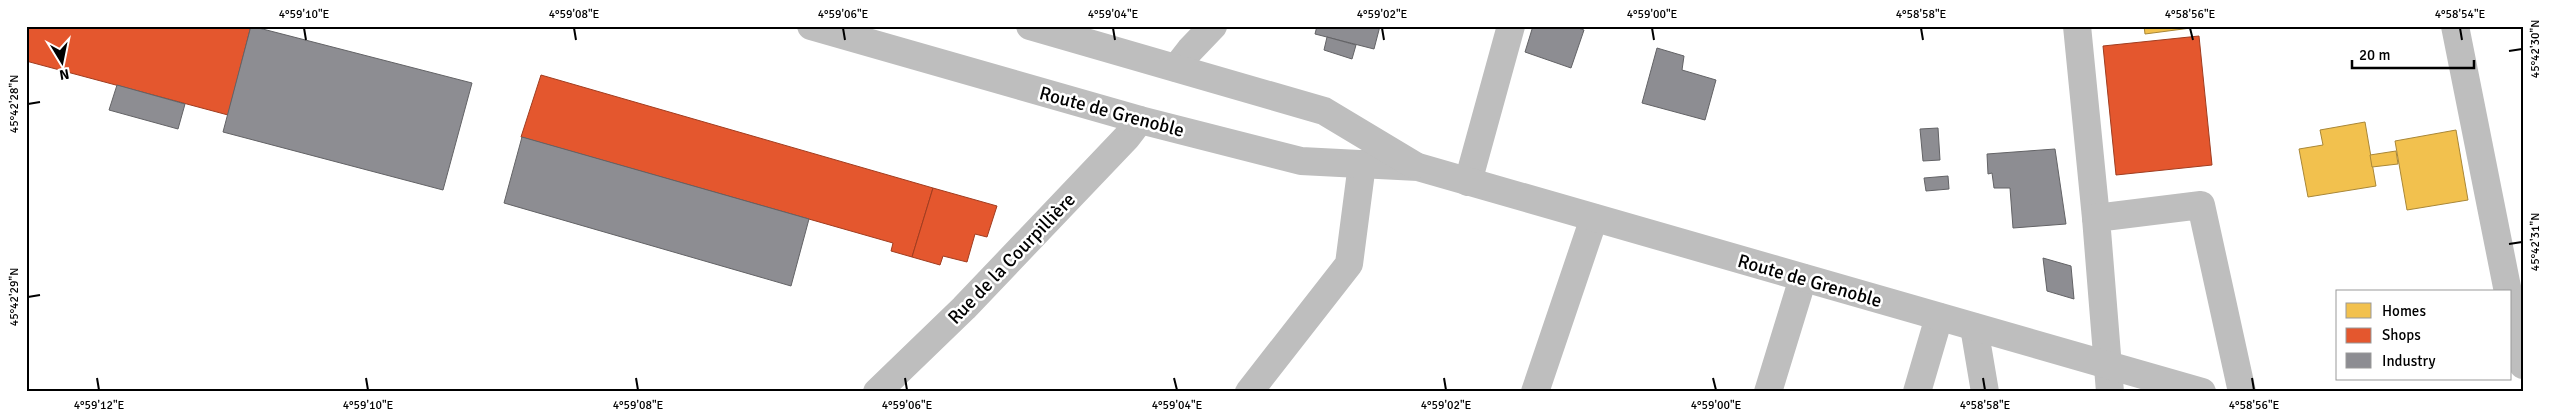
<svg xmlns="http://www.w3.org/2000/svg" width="2549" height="418" font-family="Signika,sans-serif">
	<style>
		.homes { fill: #f2c14e; stroke: #a98737 }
		.shops { fill: #e4572e; stroke: #a03d20 }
		.industry { fill: #8d8d92; stroke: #636366 }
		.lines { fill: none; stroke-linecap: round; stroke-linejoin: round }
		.minor { stroke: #bebebe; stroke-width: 28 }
		.major { stroke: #bebebe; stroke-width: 28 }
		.ticks { fill: none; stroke: #000; stroke-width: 2 }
		.labels { text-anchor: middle; stroke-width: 5; stroke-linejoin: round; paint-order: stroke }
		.street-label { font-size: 19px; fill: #000; stroke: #fff }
		.neatline { fill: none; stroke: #000; stroke-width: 2 }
		.ticks-label { font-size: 12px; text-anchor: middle; fill: #000 }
	</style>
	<rect width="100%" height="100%" fill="#fff"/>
	<g class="homes">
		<path d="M 2144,26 L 2206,26 L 2145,34 Z"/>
		<path d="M 2365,122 L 2376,186 L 2308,197 L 2299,149 L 2323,145 L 2320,130 Z"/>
		<path d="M 2456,130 L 2468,200 L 2407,210 L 2395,141 Z"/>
		<path d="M 2396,151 L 2398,164 L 2372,167 L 2370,155 Z"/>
	</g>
	<g class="shops">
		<path d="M 26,26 L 251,26 L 228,115 L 26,61 Z"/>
		<path d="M 2199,36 L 2212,165 L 2116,175 L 2103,46 Z"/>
		<path d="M 541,75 L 933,188 L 912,257 L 891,251 L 893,243 L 521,137 Z"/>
		<path d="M 933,188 L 997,206 L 987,237 L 975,234 L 967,262 L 943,256 L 940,265 L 912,257 Z"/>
	</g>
	<g class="industry">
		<path d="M 251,26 L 472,83 L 443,190 L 223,132 Z"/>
		<path d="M 1317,26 L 1380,26 L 1374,49 L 1315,34 Z"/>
		<path d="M 1533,26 L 1572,26 L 1584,30 L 1571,68 L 1525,52 Z"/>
		<path d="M 1327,37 L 1356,45 L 1352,59 L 1324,50 Z"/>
		<path d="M 1657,48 L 1684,56 L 1682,70 L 1716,80 L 1705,120 L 1642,103 Z"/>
		<path d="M 117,85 L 185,104 L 178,129 L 109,110 Z"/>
		<path d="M 1938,128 L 1940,160 L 1923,161 L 1920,129 Z"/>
		<path d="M 522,137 L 809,219 L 791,286 L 504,203 Z"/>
		<path d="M 2055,149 L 2066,224 L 2013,228 L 2010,188 L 1994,188 L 1992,173 L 1988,174 L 1987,154 Z"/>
		<path d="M 1948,176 L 1949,189 L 1926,191 L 1924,178 Z"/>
		<path d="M 2043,258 L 2071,266 L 2074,299 L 2047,291 Z"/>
	</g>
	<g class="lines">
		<g class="minor">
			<path d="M 2077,26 L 2096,218"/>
			<path d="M 2455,26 L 2508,292"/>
			<path d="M 1176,68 L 1190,50 L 1213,26"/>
			<path d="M 1468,182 L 1511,26"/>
			<path d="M 2510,302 L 2523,365"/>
			<path d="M 1974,327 L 1985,392"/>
			<path d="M 877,392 L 964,308 L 1127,137 L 1140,120"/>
			<path d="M 1249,392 L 1349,264 L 1362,164"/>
			<path d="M 1535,392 L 1594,218"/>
			<path d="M 1768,392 L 1803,278"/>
			<path d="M 1917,392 L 1939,317"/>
			<path d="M 2110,392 L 2096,218 L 2201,205 L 2242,392"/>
		</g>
		<g class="major">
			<path d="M 811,26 L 1140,120 L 1301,161 L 1418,167 L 2202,392"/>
			<path d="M 1030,26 L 1324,111 L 1414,165"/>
		</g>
	</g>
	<path class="ticks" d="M 304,28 L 306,40M 574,28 L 576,40M 843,28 L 845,40M 1113,28 L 1115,40M 1382,28 L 1384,40M 1652,28 L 1654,40M 1921,28 L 1923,40M 2190,28 L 2193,40M 2460,28 L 2462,40M 2509,51 L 2522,49M 28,104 L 40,102M 2509,244 L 2522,242M 28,297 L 40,295M 97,378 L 99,390M 366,378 L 368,390M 636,378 L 638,390M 905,378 L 907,390M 1174,378 L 1177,390M 1444,378 L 1446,390M 1713,378 L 1716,390M 1983,378 L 1985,390M 2252,378 L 2254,390"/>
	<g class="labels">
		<g class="street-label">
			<text transform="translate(1112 111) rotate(15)" y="7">Route de Grenoble</text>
			<text transform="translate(1011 258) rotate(-46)" y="7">Rue de la Courpillière</text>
			<text transform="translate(1810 280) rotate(16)" y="7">Route de Grenoble</text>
		</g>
	</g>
	<rect width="2549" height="418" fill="none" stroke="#ffffff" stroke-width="55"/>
	<rect x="2336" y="290" width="175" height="90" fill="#ffffff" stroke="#999999"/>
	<rect x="2346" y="303" width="25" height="15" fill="#f2c14e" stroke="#999999"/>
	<text x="2382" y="316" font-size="15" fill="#000000">Homes</text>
	<rect x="2346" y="328" width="25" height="15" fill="#e4572e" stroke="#999999"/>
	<text x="2382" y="340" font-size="15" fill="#000000">Shops</text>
	<rect x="2346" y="353" width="25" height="15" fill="#8d8d92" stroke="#999999"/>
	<text x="2382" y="366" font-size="15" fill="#000000">Industry</text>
	<g transform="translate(62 62) rotate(170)" stroke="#ffffff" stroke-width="4" paint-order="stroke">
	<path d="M0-4L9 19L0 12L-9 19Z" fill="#000000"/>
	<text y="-8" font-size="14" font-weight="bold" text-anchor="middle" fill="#000000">N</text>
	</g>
	<path d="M2352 60v8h122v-8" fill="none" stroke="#000000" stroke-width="2.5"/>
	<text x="2359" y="60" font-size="15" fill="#000000" stroke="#ffffff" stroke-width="4" paint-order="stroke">20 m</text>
	<rect x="28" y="28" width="2494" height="362" class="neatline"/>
	<g class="ticks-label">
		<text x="304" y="18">4°59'10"E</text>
		<text x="574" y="18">4°59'08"E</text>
		<text x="843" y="18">4°59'06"E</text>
		<text x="1113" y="18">4°59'04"E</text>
		<text x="1382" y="18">4°59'02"E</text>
		<text x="1652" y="18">4°59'00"E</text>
		<text x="1921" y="18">4°58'58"E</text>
		<text x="2190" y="18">4°58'56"E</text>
		<text x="2460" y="18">4°58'54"E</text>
		<text transform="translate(2535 49) rotate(-90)" y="4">45°42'30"N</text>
		<text transform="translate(14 104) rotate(-90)" y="4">45°42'28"N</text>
		<text transform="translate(2535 242) rotate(-90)" y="4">45°42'31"N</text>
		<text transform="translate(14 297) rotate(-90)" y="4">45°42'29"N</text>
		<text x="99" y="409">4°59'12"E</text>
		<text x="368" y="409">4°59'10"E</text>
		<text x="638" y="409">4°59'08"E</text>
		<text x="907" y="409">4°59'06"E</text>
		<text x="1177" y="409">4°59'04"E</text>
		<text x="1446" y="409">4°59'02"E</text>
		<text x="1716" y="409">4°59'00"E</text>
		<text x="1985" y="409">4°58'58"E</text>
		<text x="2254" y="409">4°58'56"E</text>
	</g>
</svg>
